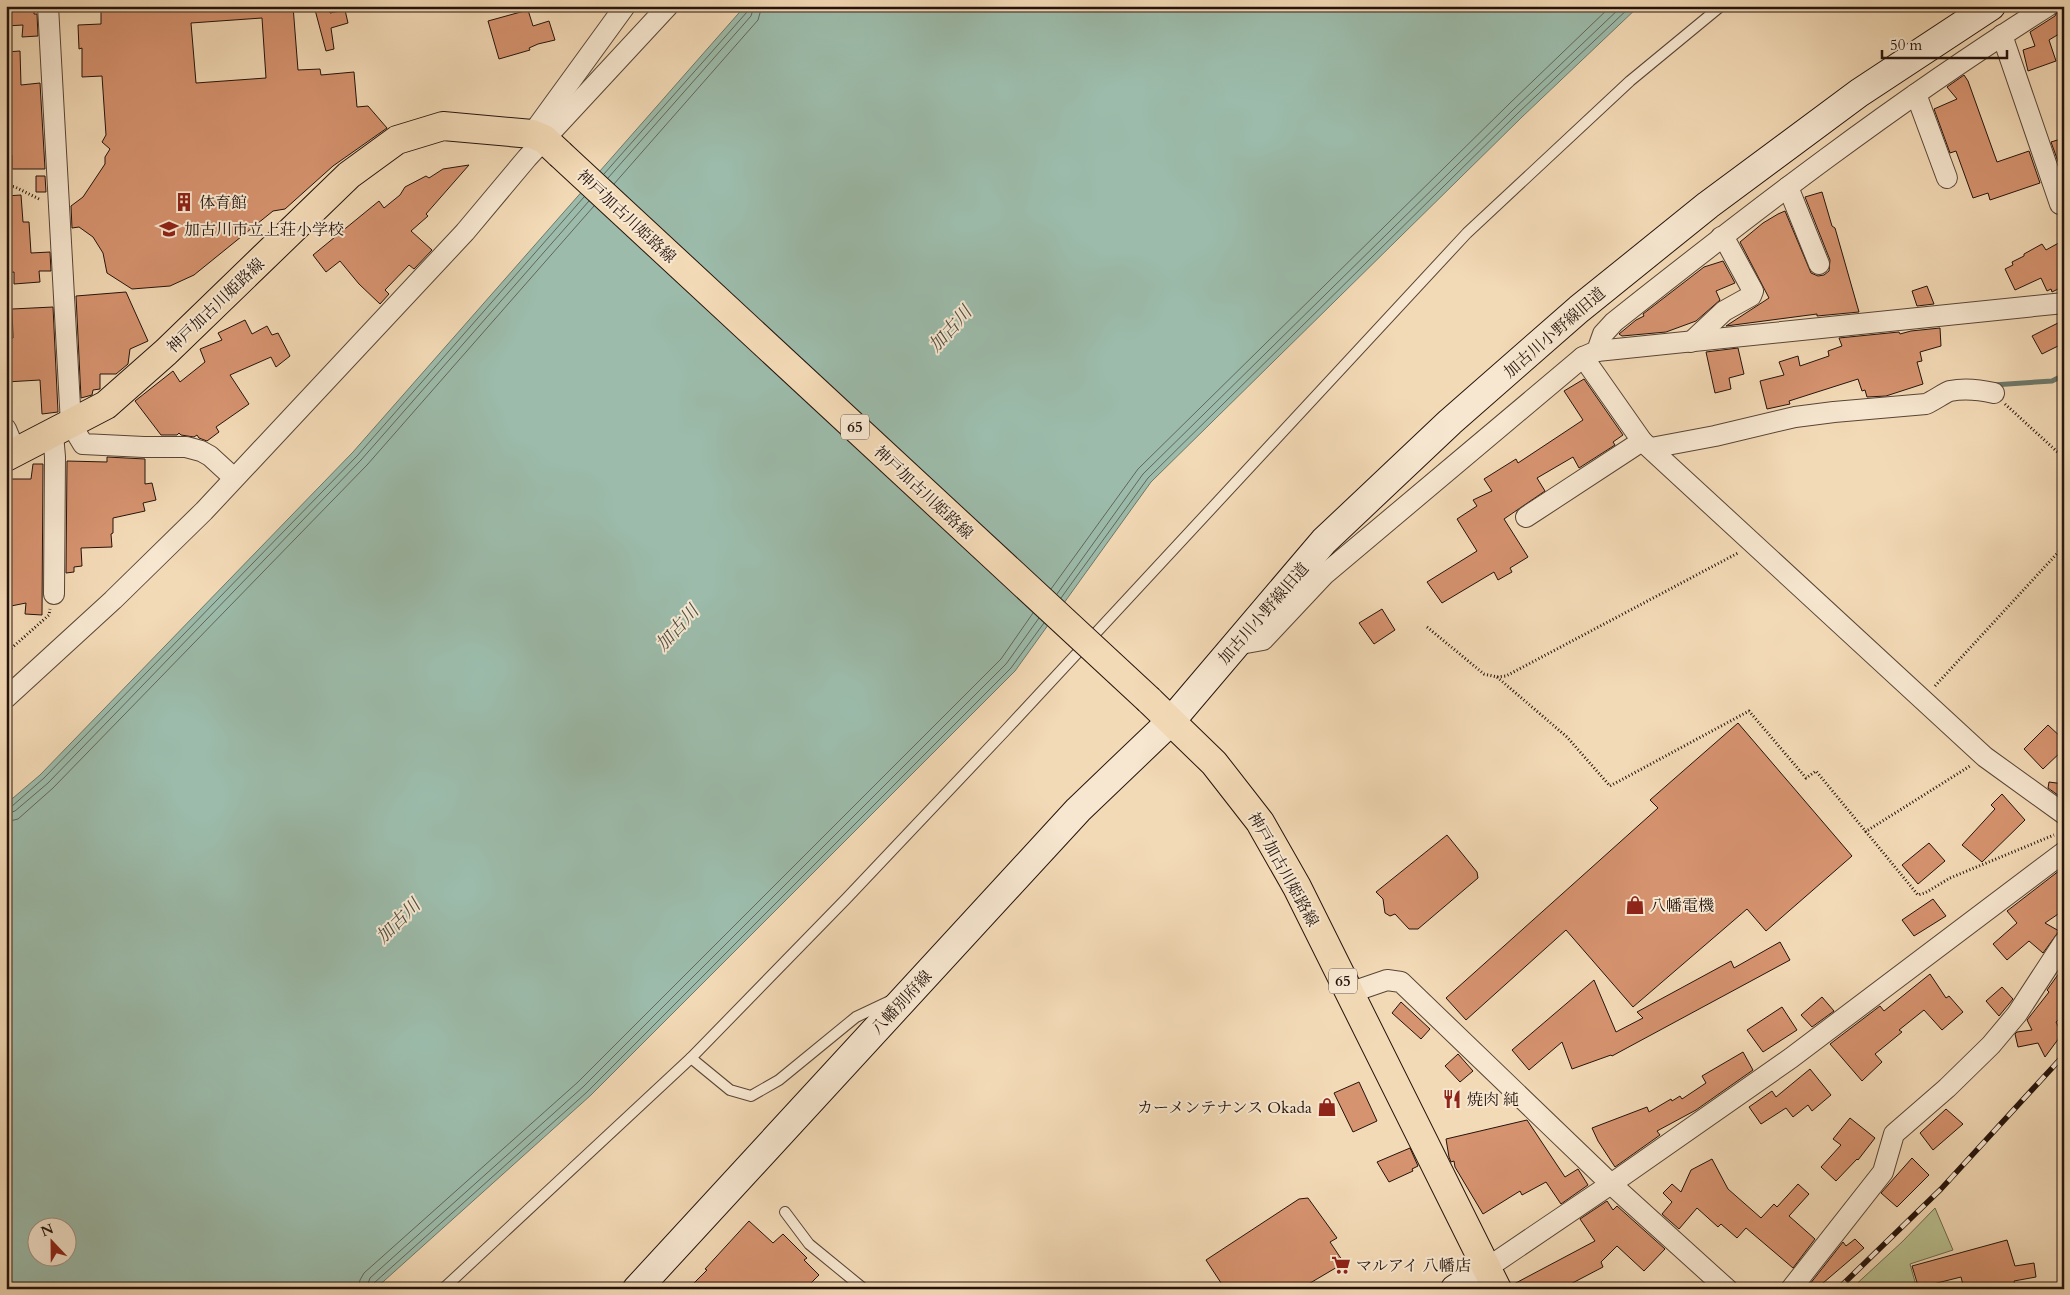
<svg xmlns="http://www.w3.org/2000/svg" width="2070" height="1295" font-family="Cardo,'Noto Serif JP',serif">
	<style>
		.green { fill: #b9c090; stroke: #6e6a4e }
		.water { fill: #9cbbaa; stroke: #6c786b; fill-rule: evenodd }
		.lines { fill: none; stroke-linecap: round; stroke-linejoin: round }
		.shore { stroke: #60675b; stroke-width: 1 }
		.stream { stroke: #6c786b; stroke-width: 5 }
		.building { fill: #d6936f; stroke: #24130c; fill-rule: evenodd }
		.lane-casing { stroke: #584536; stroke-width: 12 }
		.street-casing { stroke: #584536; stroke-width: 22 }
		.secondary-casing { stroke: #24130c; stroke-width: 30 }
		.primary-casing { stroke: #24130c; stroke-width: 30 }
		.path { stroke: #24130c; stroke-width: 3; stroke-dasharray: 1 2.5; stroke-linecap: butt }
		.lane { stroke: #f7e7d0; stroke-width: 10 }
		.street { stroke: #f7e7d0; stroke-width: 20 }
		.secondary { stroke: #f7e7d0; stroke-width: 28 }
		.primary { stroke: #f3dab6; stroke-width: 28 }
		.rail-casing { stroke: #24130c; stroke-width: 5.5 }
		.rail { stroke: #f7e7d0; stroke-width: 4; stroke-dasharray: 11; stroke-linecap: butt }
		.primary-bridge-casing { stroke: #24130c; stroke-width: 30; stroke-linecap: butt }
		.primary-bridge { stroke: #f3dab6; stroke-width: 28 }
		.labels { text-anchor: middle; stroke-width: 4; stroke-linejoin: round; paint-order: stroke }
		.shield { fill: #f7e7d0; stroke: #635347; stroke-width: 1 }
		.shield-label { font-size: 15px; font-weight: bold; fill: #24130c }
		.poi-label { font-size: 16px; fill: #24130c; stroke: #f7e7d0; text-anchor: start }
		.street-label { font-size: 16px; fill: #24130c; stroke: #f7e7d0 }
		.water-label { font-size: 18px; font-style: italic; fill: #4e4e43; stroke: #f7e7d0 }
	</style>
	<rect width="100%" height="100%" fill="#f3dab6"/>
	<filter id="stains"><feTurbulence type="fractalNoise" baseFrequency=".004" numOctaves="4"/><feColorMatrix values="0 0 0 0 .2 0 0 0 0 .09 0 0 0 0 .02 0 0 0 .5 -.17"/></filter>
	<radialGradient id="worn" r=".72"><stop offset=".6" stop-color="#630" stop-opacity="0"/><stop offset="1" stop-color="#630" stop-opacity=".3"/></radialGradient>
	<path class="green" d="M 1935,1208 L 1953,1250 L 1910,1264 L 1917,1289 L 1851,1289 L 1902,1242 Z"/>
	<path class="water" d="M 745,6 L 1639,6 L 1522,117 L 1151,482 L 1015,671 L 591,1095 L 375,1289 L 6,1289 L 6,804 L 40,775 L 353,452 ZM 38,1228 L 68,1228 L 68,1258 L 38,1258 Z"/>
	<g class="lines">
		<g class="shore">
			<path d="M 604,174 L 747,12 L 748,6"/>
			<path d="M 608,178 L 751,16 L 754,6"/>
			<path d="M 614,184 L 758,20 L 762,6"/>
			<path d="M 1051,589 L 1138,469 L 1509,104 L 1611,6"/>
			<path d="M 1057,594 L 1143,474 L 1514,109 L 1622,6"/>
			<path d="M 1061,598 L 1148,478 L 1518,113 L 1631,6"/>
			<path d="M 6,808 L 11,807 L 44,778 L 357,456 L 584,197"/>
			<path d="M 6,814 L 15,811 L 48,783 L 361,460 L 589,201"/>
			<path d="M 6,822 L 18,819 L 53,788 L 367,465 L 594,206"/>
			<path d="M 358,1289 L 360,1280 L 364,1273 L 578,1082 L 1001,659 L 1033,613"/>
			<path d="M 366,1289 L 370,1278 L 583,1087 L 1006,664 L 1039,618"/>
			<path d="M 372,1289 L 374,1283 L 587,1092 L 1011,668 L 1044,623"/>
		</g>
		<path class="stream" d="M 1993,385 L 2052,381 L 2064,375"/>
	</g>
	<g class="building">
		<path d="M 6,6 L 34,6 L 34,14 L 37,14 L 38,36 L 22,37 L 23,25 L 6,26 Z"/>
		<path d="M 135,6 L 293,6 L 298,70 L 320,69 L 321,75 L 354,72 L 357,107 L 368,106 L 387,128 L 333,166 L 285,209 L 273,211 L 194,275 L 170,286 L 132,289 L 107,273 L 103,253 L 93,237 L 79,227 L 72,228 L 71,206 L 83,197 L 105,164 L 105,157 L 110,149 L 102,142 L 106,135 L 102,76 L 82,77 L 82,48 L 79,49 L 78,25 L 101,24 L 101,9 ZM 262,18 L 266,78 L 196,83 L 191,23 Z"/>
		<path d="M 314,6 L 329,6 L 330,13 L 345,10 L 348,23 L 331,28 L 334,49 L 326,51 Z"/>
		<path d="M 2060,6 L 2064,6 L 2064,31 L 2049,40 L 2056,61 L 2028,71 L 2023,50 L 2035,46 L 2030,32 L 2055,16 Z"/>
		<path d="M 528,10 L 533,26 L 549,21 L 555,40 L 538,44 L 529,48 L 530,50 L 499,59 L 488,21 Z"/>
		<path d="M 20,51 L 21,85 L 40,83 L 45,169 L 12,169 L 12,155 L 6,156 L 6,52 Z"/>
		<path d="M 1964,75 L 1968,81 L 1997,162 L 2029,151 L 2040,183 L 1990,200 L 1988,193 L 1973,198 L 1956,151 L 1950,153 L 1934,109 L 1957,99 L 1947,87 Z"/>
		<path d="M 2064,138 L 2064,178 L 2051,142 Z"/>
		<path d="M 469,165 L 426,214 L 428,216 L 411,231 L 432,250 L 414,269 L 409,265 L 385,290 L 389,294 L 380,304 L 359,284 L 340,261 L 326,272 L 313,255 L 379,201 L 384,208 L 400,195 L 405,187 L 426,176 L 429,178 L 443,169 Z"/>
		<path d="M 36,176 L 45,176 L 46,192 L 36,192 Z"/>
		<path d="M 1822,192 L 1832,226 L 1835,228 L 1859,312 L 1817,316 L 1817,314 L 1726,326 L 1769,298 L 1740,242 L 1763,223 L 1778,214 L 1785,211 L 1811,273 L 1818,276 L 1824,275 L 1829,271 L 1830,260 L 1805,197 Z"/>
		<path d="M 21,195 L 23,222 L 29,222 L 31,253 L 50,252 L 51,271 L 39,271 L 40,282 L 14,284 L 14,272 L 6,273 L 6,196 Z"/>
		<path d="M 2064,240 L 2064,286 L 2052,292 L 2051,289 L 2047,291 L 2041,278 L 2015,290 L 2005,269 L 2013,265 L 2012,262 L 2024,256 L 2024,254 L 2042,244 L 2046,250 Z"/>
		<path d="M 1723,261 L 1735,283 L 1716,291 L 1720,300 L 1696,321 L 1666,332 L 1622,336 L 1619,334 L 1636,320 L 1644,316 L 1643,314 L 1704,267 Z"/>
		<path d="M 1927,286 L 1934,304 L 1917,306 L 1912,291 Z"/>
		<path d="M 126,292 L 148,341 L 130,349 L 128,364 L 116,374 L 100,374 L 100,389 L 93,390 L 92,395 L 81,398 L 76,296 Z"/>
		<path d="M 53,307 L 58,412 L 42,414 L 40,380 L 6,382 L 6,338 L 13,338 L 12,309 Z"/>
		<path d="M 245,320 L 252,334 L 267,326 L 272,335 L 278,333 L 290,356 L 276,367 L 271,357 L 230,375 L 249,404 L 216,427 L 219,432 L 207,441 L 199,438 L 197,435 L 194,437 L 181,435 L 179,433 L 177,435 L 161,435 L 135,401 L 173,371 L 180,382 L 205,362 L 200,349 L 222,340 L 218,333 Z"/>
		<path d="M 2064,320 L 2064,343 L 2042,354 L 2032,336 Z"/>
		<path d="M 1940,328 L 1941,346 L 1920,352 L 1922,361 L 1917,362 L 1923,384 L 1886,396 L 1867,397 L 1865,390 L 1862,391 L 1858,379 L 1789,401 L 1790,404 L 1767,409 L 1760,381 L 1784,375 L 1779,362 L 1798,356 L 1800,366 L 1829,356 L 1828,351 L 1842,346 L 1839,338 L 1899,332 L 1900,334 L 1911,331 Z"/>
		<path d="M 1738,348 L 1744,374 L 1729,378 L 1731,389 L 1715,393 L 1706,352 Z"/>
		<path d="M 1584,379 L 1623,435 L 1613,442 L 1615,445 L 1579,468 L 1573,457 L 1537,478 L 1545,491 L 1504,519 L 1528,557 L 1510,568 L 1512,572 L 1498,580 L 1494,572 L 1442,603 L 1427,582 L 1477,551 L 1457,519 L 1477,506 L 1473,500 L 1492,491 L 1484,479 L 1516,459 L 1518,463 L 1583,420 L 1564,391 Z"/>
		<path d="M 107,457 L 145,459 L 145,484 L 152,483 L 156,500 L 143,503 L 145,511 L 113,518 L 113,533 L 111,534 L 112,547 L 81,548 L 82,566 L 74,567 L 74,572 L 66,573 L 67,461 L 107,462 Z"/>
		<path d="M 33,464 L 43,464 L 42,615 L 25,614 L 26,603 L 6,607 L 6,479 L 31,479 Z"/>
		<path d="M 1382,609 L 1395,630 L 1374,644 L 1359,623 Z"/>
		<path d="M 1738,723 L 1852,856 L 1766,931 L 1747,909 L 1633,1007 L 1566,930 L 1466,1020 L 1446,998 L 1658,808 L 1650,800 Z"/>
		<path d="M 2048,725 L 2064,740 L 2064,749 L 2043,769 L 2024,749 Z"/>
		<path d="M 2049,782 L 2064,784 L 2062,798 L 2048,788 Z"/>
		<path d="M 2002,794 L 2025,820 L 1982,862 L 1962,845 L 1995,809 L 1991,805 Z"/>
		<path d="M 1447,835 L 1477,872 L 1478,878 L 1418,929 L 1409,929 L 1395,914 L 1390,916 L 1385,913 L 1383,899 L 1376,892 Z"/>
		<path d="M 1929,843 L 1945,861 L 1918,884 L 1902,865 Z"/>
		<path d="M 2064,867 L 2064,910 L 2045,923 L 2059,931 L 2043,953 L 2029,941 L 2007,960 L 1993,944 L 2017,923 L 2007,911 Z"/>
		<path d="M 1933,899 L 1946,916 L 1914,936 L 1902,920 Z"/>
		<path d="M 1780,942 L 1790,960 L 1612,1056 L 1611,1055 L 1572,1069 L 1562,1042 L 1529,1070 L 1512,1050 L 1594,980 L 1616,1032 L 1643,1018 L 1637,1012 L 1731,961 L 1734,968 Z"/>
		<path d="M 2064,964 L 2064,1014 L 2056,1022 L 2062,1034 L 2045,1057 L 2038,1043 L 2018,1047 L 2015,1034 L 2017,1032 L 2032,1030 L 2027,1020 L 2049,992 L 2047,990 L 2062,969 L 2061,968 Z"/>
		<path d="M 1930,974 L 1946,998 L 1949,996 L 1963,1012 L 1942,1030 L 1924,1010 L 1899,1030 L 1902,1032 L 1875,1054 L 1882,1062 L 1862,1081 L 1830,1044 L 1880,1006 L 1884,1011 Z"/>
		<path d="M 2002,987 L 2013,999 L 1999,1016 L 1986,1001 Z"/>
		<path d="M 1822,997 L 1834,1011 L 1812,1027 L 1801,1015 Z"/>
		<path d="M 1401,1002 L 1430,1029 L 1421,1039 L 1392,1013 Z"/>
		<path d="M 1782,1007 L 1797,1030 L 1763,1052 L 1747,1030 Z"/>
		<path d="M 1743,1052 L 1753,1070 L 1696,1110 L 1657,1131 L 1660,1135 L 1615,1167 L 1598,1141 L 1592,1128 L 1647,1107 L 1649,1112 L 1671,1099 L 1672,1101 L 1680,1096 L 1682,1099 L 1706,1083 L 1702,1076 Z"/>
		<path d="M 1458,1054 L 1473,1071 L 1460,1082 L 1445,1066 Z"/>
		<path d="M 1810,1069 L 1831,1095 L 1812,1111 L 1808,1105 L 1793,1117 L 1786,1108 L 1761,1124 L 1749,1107 L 1772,1091 L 1776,1097 Z"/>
		<path d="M 1359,1082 L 1377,1121 L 1353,1132 L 1334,1093 Z"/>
		<path d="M 1946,1109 L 1963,1124 L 1933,1150 L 1920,1133 Z"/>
		<path d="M 1850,1118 L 1875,1138 L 1858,1160 L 1857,1159 L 1836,1181 L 1821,1167 L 1841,1145 L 1833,1139 Z"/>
		<path d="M 1527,1120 L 1565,1177 L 1578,1169 L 1588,1185 L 1561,1204 L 1546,1182 L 1522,1195 L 1520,1191 L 1483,1214 L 1455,1167 L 1454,1161 L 1451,1162 L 1449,1157 L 1446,1139 Z"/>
		<path d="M 1410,1148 L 1418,1166 L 1412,1169 L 1413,1171 L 1389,1182 L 1377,1162 Z"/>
		<path d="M 1912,1158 L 1929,1175 L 1897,1207 L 1881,1193 Z"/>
		<path d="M 1712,1159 L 1728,1189 L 1761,1218 L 1774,1204 L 1777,1207 L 1798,1184 L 1809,1194 L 1789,1216 L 1815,1239 L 1793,1268 L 1746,1228 L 1737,1238 L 1721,1224 L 1718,1227 L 1697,1208 L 1679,1229 L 1662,1214 L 1672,1202 L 1663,1193 L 1672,1184 L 1681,1192 L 1691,1170 Z"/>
		<path d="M 1308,1198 L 1337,1238 L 1330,1242 L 1344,1263 L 1300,1289 L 1225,1289 L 1206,1260 L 1299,1199 Z"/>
		<path d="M 1607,1201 L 1613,1210 L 1617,1206 L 1665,1249 L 1644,1271 L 1617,1246 L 1601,1262 L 1603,1267 L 1561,1289 L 1512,1289 L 1512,1285 L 1595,1241 L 1580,1219 Z"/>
		<path d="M 749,1221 L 773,1243 L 783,1234 L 807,1258 L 804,1260 L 819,1275 L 805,1289 L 688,1289 L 707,1270 L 705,1269 Z"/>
		<path d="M 1855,1239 L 1864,1248 L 1816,1289 L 1806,1289 L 1843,1242 L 1846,1246 Z"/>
		<path d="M 2007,1240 L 2015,1266 L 2034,1263 L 2036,1277 L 2014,1281 L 2016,1289 L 1964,1289 L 1961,1277 L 1933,1284 L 1934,1289 L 1919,1289 L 1912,1266 Z"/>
	</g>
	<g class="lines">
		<g class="lane-casing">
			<g id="lane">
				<path d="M 691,1058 L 730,1090 L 751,1096 L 779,1080 L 856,1017 L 892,1000"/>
				<path d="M 785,1212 L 809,1244 L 864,1289"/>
				<path d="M 443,1289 L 691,1058 L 846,899 L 1004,732 L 1467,233 L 1630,81 L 1721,6"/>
			</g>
		</g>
		<g class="street-casing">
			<g id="street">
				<path d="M 48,6 L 71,424 L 83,444 L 144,447 L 186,447 L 201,451 L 210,456 L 234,478"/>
				<path d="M 2002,35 L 2060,204 L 2064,202"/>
				<path d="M 1916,94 L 1947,178"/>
				<path d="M 532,134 L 625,6"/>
				<path d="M 1788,187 L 1819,264"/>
				<path d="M 1691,342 L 1724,311 L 1751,296 L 1753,291 L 1728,245 L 1721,237"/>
				<path d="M 1597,351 L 2064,303"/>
				<path d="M 1583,357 L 1642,441 L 1985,757 L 2064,814"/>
				<path d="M 6,429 L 11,441"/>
				<path d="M 53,434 L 55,457 L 54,594"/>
				<path d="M 1651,448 L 1715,436 L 1795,417 L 1834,412 L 1926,404 C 1933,401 1946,392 1950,391 C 1964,388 1981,390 1994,393"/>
				<path d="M 1526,517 L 1642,441"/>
				<path d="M 1235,645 L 1263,640 L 1325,574 L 1583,357 L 1597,351 L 1603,334 L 1614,322 C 1754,211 1897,101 2048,6"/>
				<path d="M 6,698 L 113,600 L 204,511 L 465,232 L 527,158 L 668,6"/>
				<path d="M 1349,993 L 1387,980 L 1401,982 L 1611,1184 L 1727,1289"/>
				<path d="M 1487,1268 L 1611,1184 L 1791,1058 L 2064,852"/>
				<path d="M 1791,1289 L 1883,1172 L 1894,1134 L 1947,1088 L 1991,1045 L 2017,1014 L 2064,942"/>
			</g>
		</g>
		<g class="secondary-casing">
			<g id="secondary">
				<path d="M 637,1289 L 1078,810 L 1171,721 L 1324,541 L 1450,422 L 1579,309 L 1708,205 L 1859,93 L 1991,6"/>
				<path d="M 1455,1289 L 1487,1268"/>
			</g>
		</g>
		<g class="primary-casing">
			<g id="primary">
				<path d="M 6,457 L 106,405 L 166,352 L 349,175 L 397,140 L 443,126 L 532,134 L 544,139 L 560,154"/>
				<path d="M 1149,700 L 1214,763 L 1260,822 L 1297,887 L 1497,1289"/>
			</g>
		</g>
		<g class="path">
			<path d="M 6,185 L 15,187 L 41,200"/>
			<path d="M 2005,404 L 2064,458"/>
			<path d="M 1427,627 L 1484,674 L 1497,677 L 1506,676 L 1738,553"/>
			<path d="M 6,653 L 49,615 L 50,609"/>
			<path d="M 1497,677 L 1567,737 L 1610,786 L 1749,711 L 1806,778 L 1816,771 L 1918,895 L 1925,893 L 1950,878 L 2054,835"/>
			<path d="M 1935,686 L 2064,546"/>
			<path d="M 1865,832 L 1970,766"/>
		</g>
		<use href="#lane" class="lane"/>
		<use href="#street" class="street"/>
		<use href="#secondary" class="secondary"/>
		<use href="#primary" class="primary"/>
		<g class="rail-casing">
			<path id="rail" d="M 1838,1289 L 1941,1189 L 2064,1055"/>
		</g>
		<use href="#rail" class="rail"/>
		<g class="primary-bridge-casing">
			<path id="primary-bridge" d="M 560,154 L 1149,700"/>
		</g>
		<use href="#primary-bridge" class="primary-bridge"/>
	</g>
	<defs>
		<g id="building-bare" transform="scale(1.5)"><path d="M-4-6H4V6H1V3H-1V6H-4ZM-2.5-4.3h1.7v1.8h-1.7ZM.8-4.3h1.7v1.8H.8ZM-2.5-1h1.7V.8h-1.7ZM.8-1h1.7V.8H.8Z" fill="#8f2418" stroke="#f7e7d0" stroke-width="2.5" paint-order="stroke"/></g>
		<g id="school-bare" transform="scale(1.5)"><path d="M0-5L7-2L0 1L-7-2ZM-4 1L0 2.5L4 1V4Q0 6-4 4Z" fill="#8f2418" stroke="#f7e7d0" stroke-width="2.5" paint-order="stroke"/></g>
		<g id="shop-bare" transform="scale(1.5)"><path d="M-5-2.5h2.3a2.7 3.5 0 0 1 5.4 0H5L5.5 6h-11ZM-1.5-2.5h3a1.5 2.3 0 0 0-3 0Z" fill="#8f2418" stroke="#f7e7d0" stroke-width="2.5" paint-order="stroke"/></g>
		<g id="restaurant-bare" transform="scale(1.5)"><path d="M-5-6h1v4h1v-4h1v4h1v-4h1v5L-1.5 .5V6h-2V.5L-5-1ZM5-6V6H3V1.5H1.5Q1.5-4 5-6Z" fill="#8f2418" stroke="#f7e7d0" stroke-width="2.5" paint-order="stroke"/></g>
		<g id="supermarket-bare" transform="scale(1.5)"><path d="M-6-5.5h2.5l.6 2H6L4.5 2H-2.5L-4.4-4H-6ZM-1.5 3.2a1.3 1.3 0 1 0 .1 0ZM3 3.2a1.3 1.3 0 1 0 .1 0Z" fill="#8f2418" stroke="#f7e7d0" stroke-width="2.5" paint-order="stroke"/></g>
	</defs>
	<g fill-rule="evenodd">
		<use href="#building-bare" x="184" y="202"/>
		<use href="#school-bare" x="169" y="229"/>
		<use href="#shop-bare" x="1635" y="905"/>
		<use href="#restaurant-bare" x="1452" y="1099"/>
		<use href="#shop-bare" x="1327" y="1107"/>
		<use href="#supermarket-bare" x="1341" y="1265"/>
	</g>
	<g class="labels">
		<g class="shield">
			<rect x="841" y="414.5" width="28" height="25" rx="4"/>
			<rect x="1329" y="968.5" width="28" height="25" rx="4"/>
		</g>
		<g class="shield-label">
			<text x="855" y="432">65</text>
			<text x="1343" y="986">65</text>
		</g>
		<g class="poi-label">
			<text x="199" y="208">体育館</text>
			<text x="184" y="235">加古川市立上荘小学校</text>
			<text x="1650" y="911">八幡電機</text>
			<text x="1467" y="1105">焼肉 純</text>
			<text x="1312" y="1113" text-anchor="end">カーメンテナンス Okada</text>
			<text x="1356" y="1271">マルアイ 八幡店</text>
		</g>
		<g class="street-label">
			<text transform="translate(627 216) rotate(43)" y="6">神戸加古川姫路線</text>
			<text transform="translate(215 305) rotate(-44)" y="6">神戸加古川姫路線</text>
			<text transform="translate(1554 332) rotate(-41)" y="6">加古川小野線旧道</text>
			<text transform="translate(924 492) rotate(43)" y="6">神戸加古川姫路線</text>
			<text transform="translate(1263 613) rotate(-49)" y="6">加古川小野線旧道</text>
			<text transform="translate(1284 869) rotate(61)" y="6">神戸加古川姫路線</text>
			<text transform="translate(901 1002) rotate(-47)" y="6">八幡別府線</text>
		</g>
		<g class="water-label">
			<text transform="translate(950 329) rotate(-48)" y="6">加古川</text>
			<text transform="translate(677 628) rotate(-48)" y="6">加古川</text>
			<text transform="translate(398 921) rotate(-45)" y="6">加古川</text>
		</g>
	</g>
	<rect width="2070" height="1295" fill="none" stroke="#f3dab6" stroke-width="25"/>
	<rect x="8" y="8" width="2055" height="1280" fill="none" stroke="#24130c" stroke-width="2.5"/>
	<rect x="12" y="12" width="2045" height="1270" fill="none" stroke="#24130c"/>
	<g transform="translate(52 1242) rotate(338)"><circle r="24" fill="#f7e7d0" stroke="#a39282"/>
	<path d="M0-4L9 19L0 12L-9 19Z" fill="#8f2418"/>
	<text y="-8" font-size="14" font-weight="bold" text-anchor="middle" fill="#24130c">N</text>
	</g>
	<path d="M1882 50v8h125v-8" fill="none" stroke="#24130c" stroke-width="2.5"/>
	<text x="1890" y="50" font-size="15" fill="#24130c" stroke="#f7e7d0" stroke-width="4" paint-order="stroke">50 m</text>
	<rect width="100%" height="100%" filter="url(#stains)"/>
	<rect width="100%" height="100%" fill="url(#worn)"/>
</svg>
